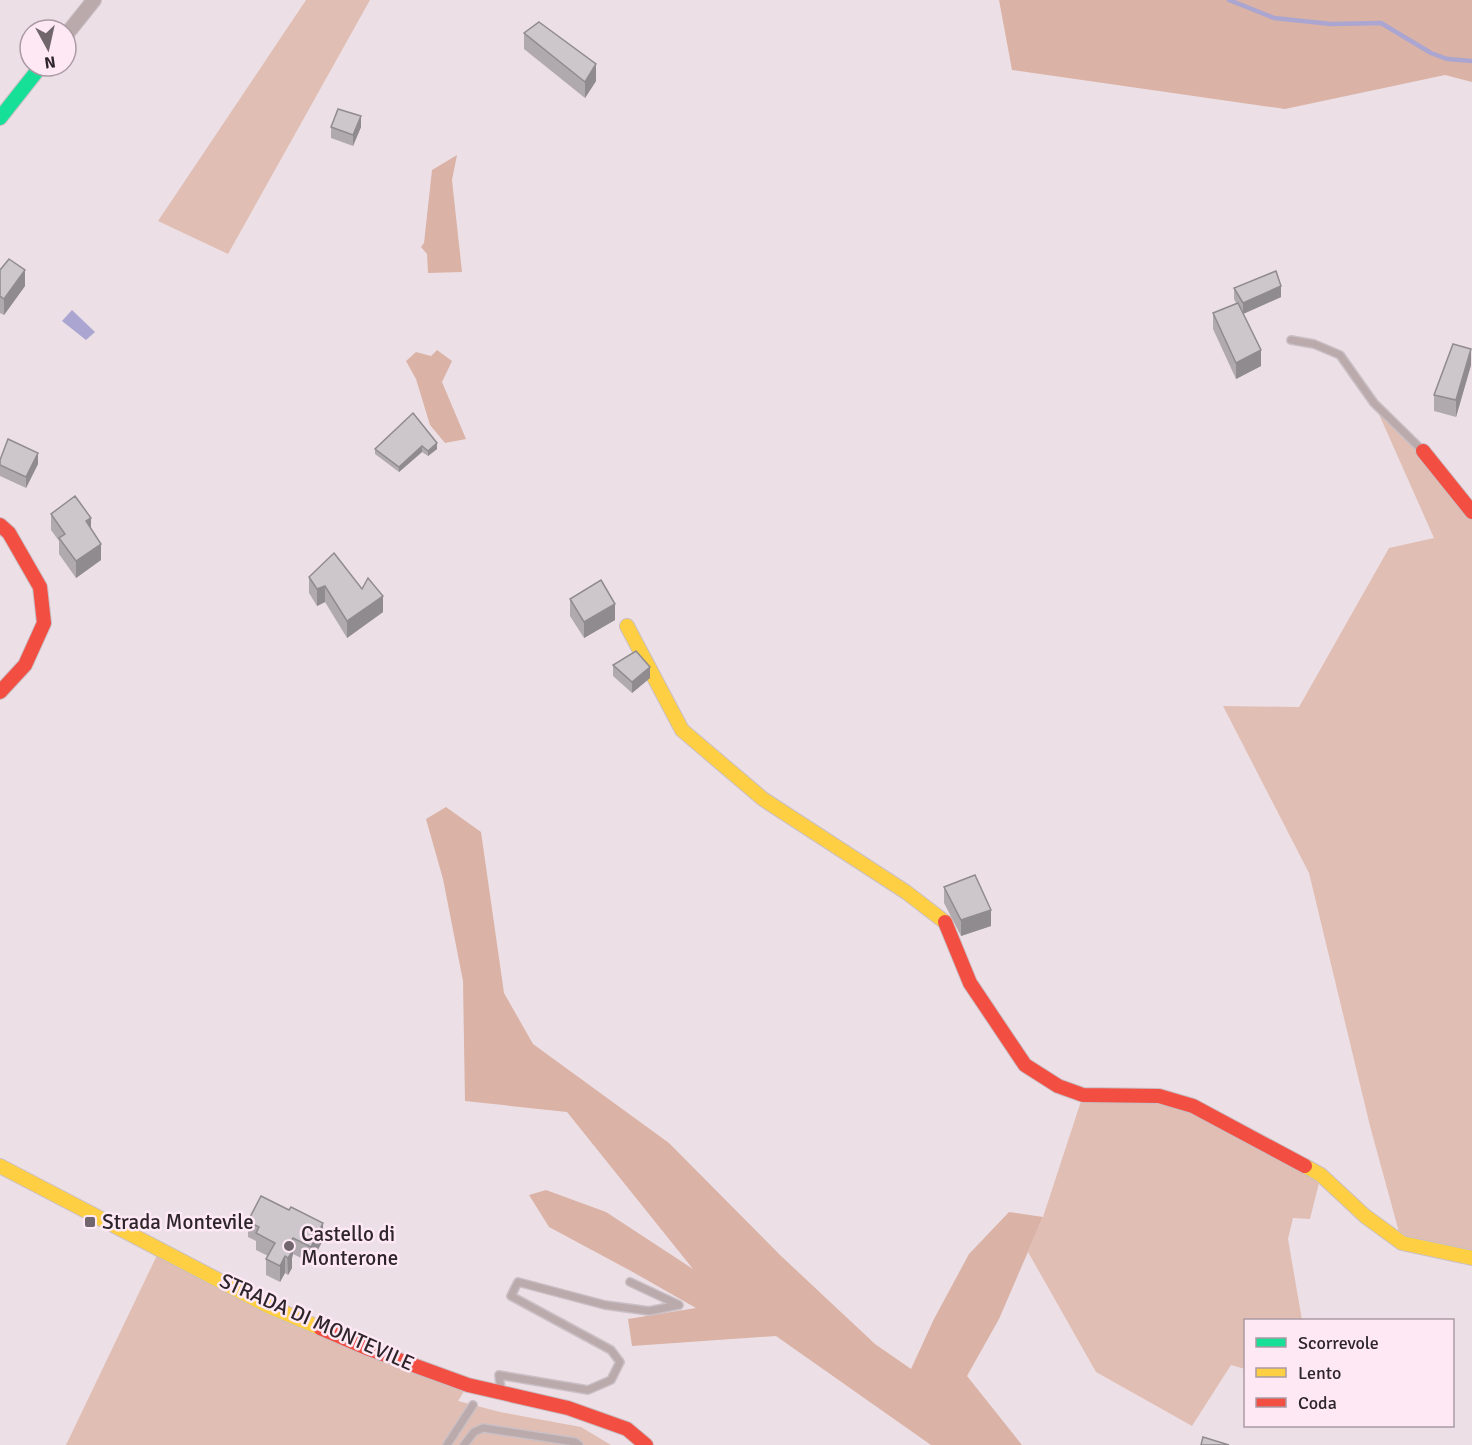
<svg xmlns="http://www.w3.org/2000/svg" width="1472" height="1445" font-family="Signika,sans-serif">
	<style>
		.green { fill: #e1beb4 }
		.forest { fill: #dab2a6 }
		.water { fill: #aba6d1 }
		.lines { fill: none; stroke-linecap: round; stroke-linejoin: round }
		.stream { stroke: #aba6d1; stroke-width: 4.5 }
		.lane-casing { stroke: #c9bfc4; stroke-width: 10 }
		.street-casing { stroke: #c9bfc4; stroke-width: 16 }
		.fast-casing { stroke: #c9bfc4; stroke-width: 16 }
		.slow-casing { stroke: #c9bfc4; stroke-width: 16 }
		.jam-casing { stroke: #c9bfc4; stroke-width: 16 }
		.lane { stroke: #bbaaab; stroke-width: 7 }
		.street { stroke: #bbaaab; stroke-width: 14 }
		.fast { stroke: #16e098; stroke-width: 14 }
		.slow { stroke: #ffcf43; stroke-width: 14 }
		.jam { stroke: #f24e42; stroke-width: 14 }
		.wall { fill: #b0aaaf }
		.shaded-wall { fill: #908b8e }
		.building { fill: #cdc6cb; stroke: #908b8e; stroke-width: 1.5 }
		.poi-dot { fill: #70666b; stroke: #fee8f4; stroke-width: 2 }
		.labels { text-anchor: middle; stroke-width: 5; stroke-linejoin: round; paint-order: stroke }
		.poi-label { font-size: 21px; fill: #2d2529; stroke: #fee8f4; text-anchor: start }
		.street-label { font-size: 21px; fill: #2d2529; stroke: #fee8f4 }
	</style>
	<rect width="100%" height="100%" fill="#ece0e6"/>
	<g class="green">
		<path d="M 306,0 L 370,0 L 228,254 L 158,221 Z"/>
		<path d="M 1374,403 L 1434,464 L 1472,512 L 1472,1258 L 1402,1243 L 1370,1126 L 1309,873 L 1223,706 L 1299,707 L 1389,548 L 1434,538 Z"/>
		<path d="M 1083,1095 L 1159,1096 L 1321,1175 L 1310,1219 L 1293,1218 L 1288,1239 L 1302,1320 L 1246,1320 L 1245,1369 L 1231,1365 L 1192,1426 L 1096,1372 L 1028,1252 L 1043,1217 Z"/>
		<path d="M 160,1249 L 468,1385 L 458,1401 L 500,1412 L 581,1427 L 611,1445 L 66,1445 Z"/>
	</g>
	<g class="forest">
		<path d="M 999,0 L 1472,0 L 1472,82 L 1445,75 L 1285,109 L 1012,70 Z"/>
		<path d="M 457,155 L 452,180 L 462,272 L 428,273 L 427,254 L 421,247 L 424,243 L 432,170 Z"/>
		<path d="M 437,350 L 452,361 L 442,382 L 466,439 L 445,443 L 430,425 L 416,379 L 406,361 L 416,352 L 431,356 Z"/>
		<path d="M 446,807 L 481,832 L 504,993 L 533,1044 L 669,1143 L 780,1255 L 875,1344 L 911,1369 L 934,1319 L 969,1254 L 1009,1212 L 1043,1217 L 999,1319 L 967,1376 L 1022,1445 L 931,1445 L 776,1336 L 632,1346 L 628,1319 L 696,1308 L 631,1271 L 549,1227 L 529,1195 L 546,1190 L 606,1212 L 693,1269 L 567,1112 L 465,1101 L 463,981 L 443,879 L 426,819 Z"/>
	</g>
	<path class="water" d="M 72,310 L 95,332 L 86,340 L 62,321 Z"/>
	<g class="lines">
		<path class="stream" d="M 1229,0 L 1274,18 L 1331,24 L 1381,23 L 1431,53 L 1447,59 L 1472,61"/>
		<g class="lane-casing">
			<g id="lane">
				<path d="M 1291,340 L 1314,344 L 1340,355 L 1374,403 L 1422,450"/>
				<path d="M 501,1390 L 499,1375 L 588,1390 L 611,1380 L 620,1362 L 611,1350 L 511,1296 L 518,1282 L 605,1305 L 649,1311 L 679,1305 L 630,1282"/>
				<path d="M 447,1445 L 473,1405"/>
				<path d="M 464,1445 L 474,1432 L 483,1428 L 575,1442 L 579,1445"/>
			</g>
		</g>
		<g class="street-casing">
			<path id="street" d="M 66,35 L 94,0"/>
		</g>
		<g class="fast-casing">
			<path id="fast" d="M 0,118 L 41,66"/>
		</g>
		<g class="slow-casing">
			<g id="slow">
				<path d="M 627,626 L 682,730 L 763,799 L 906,892 L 945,922"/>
				<path d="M 0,1166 L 268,1306 L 320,1328"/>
				<path d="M 1305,1166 L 1321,1175 L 1365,1216 L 1402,1243 L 1472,1258"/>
			</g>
		</g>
		<g class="jam-casing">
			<g id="jam">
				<path d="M 1423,451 L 1472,512"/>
				<path d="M 0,525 L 9,533 L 40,587 L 44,623 L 25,665 L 0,692"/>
				<path d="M 945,922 L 970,983 L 1025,1065 L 1058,1086 L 1083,1095 L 1159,1096 L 1193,1106 L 1305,1166"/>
				<path d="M 320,1328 L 369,1349 L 468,1385 L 568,1408 L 627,1429 L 646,1445"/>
			</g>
		</g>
		<use href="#lane" class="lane"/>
		<use href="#street" class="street"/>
		<use href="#fast" class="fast"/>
		<use href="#slow" class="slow"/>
		<use href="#jam" class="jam"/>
	</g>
	<g class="wall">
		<path d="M 524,33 L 596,81 L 585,98 L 524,49 Z"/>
		<path d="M 331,127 L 361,127 L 353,146 L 331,138 Z"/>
		<path d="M 0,270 L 25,286 L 4,315 L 0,313 Z"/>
		<path d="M 1234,288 L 1281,297 L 1243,314 L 1261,366 L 1236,379 L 1213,329 L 1213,313 L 1236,303 L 1234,299 Z"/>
		<path d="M 1471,365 L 1456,417 L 1434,411 L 1434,395 Z"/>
		<path d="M 413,413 L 437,449 L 428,456 L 422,452 L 399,472 L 375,454 L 375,449 Z"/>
		<path d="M 0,460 L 38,464 L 26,488 L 0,476 Z"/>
		<path d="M 51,514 L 91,529 L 101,560 L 76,578 L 59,554 L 59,541 L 51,530 Z"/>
		<path d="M 309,577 L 362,589 L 383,612 L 347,638 L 325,602 L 317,606 L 309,593 Z"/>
		<path d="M 570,599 L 615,620 L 584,638 L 570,616 Z"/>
		<path d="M 613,665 L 650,678 L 632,693 L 613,676 Z"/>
		<path d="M 944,887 L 991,926 L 961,936 L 944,903 Z"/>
		<path d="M 248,1221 L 323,1240 L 311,1263 L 293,1254 L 292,1258 L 292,1268 L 288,1275 L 285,1273 L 280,1282 L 266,1275 L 266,1259 L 268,1256 L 256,1250 L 256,1241 L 248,1237 Z"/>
	</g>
	<g class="shaded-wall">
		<path d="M 596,64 L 596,81 L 585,98 L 585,82 Z"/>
		<path d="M 361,116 L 361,127 L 353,146 L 353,135 Z"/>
		<path d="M 25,270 L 25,286 L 4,315 L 4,299 Z"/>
		<path d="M 1281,286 L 1281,297 L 1243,314 L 1243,303 Z"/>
		<path d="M 1471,349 L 1471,365 L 1456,417 L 1456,400 Z"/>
		<path d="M 1261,350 L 1261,366 L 1236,379 L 1236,363 Z"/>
		<path d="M 437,443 L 437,449 L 428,456 L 428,451 Z"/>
		<path d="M 422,446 L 422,452 L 399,472 L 399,467 Z"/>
		<path d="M 38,453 L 38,464 L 26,488 L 26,477 Z"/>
		<path d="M 91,518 L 91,534 L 86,521 Z"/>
		<path d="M 101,544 L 101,560 L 76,578 L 76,561 Z"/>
		<path d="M 325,586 L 325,602 L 317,606 L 317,589 Z"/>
		<path d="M 383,596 L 383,612 L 347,638 L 347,621 Z"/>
		<path d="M 615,604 L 615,620 L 584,638 L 584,622 Z"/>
		<path d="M 650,667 L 650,678 L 632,693 L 632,682 Z"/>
		<path d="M 991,910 L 991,926 L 961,936 L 961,920 Z"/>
		<path d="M 323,1223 L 323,1240 L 311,1263 L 311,1247 Z"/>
		<path d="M 293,1238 L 293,1254 L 292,1258 L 292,1268 L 288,1275 L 287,1249 Z"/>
		<path d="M 285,1256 L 285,1273 L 280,1282 L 280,1266 Z"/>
	</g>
	<g class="building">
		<path d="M 539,22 L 596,64 L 585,82 L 524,33 Z"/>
		<path d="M 338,109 L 361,116 L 353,135 L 331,127 Z"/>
		<path d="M 9,259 L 25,270 L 4,299 L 0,296 L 0,270 Z"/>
		<path d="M 1276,271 L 1281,286 L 1243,303 L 1234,288 Z"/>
		<path d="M 1238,303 L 1261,350 L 1236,363 L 1213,313 Z"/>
		<path d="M 1453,344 L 1471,349 L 1456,400 L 1434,395 Z"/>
		<path d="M 413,413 L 437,443 L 428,451 L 422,446 L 399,467 L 375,449 Z"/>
		<path d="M 8,439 L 38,453 L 26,477 L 0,465 L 0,460 Z"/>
		<path d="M 75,496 L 91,518 L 86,521 L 101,544 L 76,561 L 59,538 L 65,534 L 51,514 Z"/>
		<path d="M 334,553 L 362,589 L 368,578 L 383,596 L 347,621 L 325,586 L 317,589 L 309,577 Z"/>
		<path d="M 601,580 L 615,604 L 584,622 L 570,599 Z"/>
		<path d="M 636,651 L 650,667 L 632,682 L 613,665 Z"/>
		<path d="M 975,875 L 991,910 L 961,920 L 944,887 Z"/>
		<path d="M 261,1196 L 289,1210 L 291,1207 L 323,1223 L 311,1247 L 293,1238 L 287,1249 L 292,1252 L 288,1258 L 285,1256 L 280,1266 L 266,1259 L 275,1243 L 256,1233 L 259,1227 L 248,1221 Z"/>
		<path d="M 1203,1437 L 1229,1445 L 1201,1445 Z"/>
	</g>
	<g class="poi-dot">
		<rect x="84" y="1216" width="12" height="12" rx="3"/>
		<circle cx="289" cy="1246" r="6"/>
	</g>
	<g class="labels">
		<g class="poi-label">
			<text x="102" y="1229">Strada Montevile</text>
			<text x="301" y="1241">Castello di<tspan x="301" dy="24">Monterone</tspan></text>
		</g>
		<g class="street-label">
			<text transform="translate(317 1322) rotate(24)" y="7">STRADA DI MONTEVILE</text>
		</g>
	</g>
	<rect x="1244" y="1319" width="210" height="108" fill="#fee8f4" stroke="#aa9aa3" stroke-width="1.5"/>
	<rect x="1256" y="1338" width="30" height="9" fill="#16e098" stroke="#aa9aa3" stroke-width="1.5"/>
	<text x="1298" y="1349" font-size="18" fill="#2d2529">Scorrevole</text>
	<rect x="1256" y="1368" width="30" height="9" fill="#ffcf43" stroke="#aa9aa3" stroke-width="1.5"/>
	<text x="1298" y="1379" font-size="18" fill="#2d2529">Lento</text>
	<rect x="1256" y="1398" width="30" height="9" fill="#f24e42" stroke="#aa9aa3" stroke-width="1.5"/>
	<text x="1298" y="1409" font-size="18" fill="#2d2529">Coda</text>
	<g transform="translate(48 48) rotate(172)"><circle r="28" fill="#fee8f4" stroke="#aa9aa3" stroke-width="1.5"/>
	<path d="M0-4.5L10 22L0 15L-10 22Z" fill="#70666b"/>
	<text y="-9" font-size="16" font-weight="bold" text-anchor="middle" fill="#2d2529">N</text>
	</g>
</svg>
